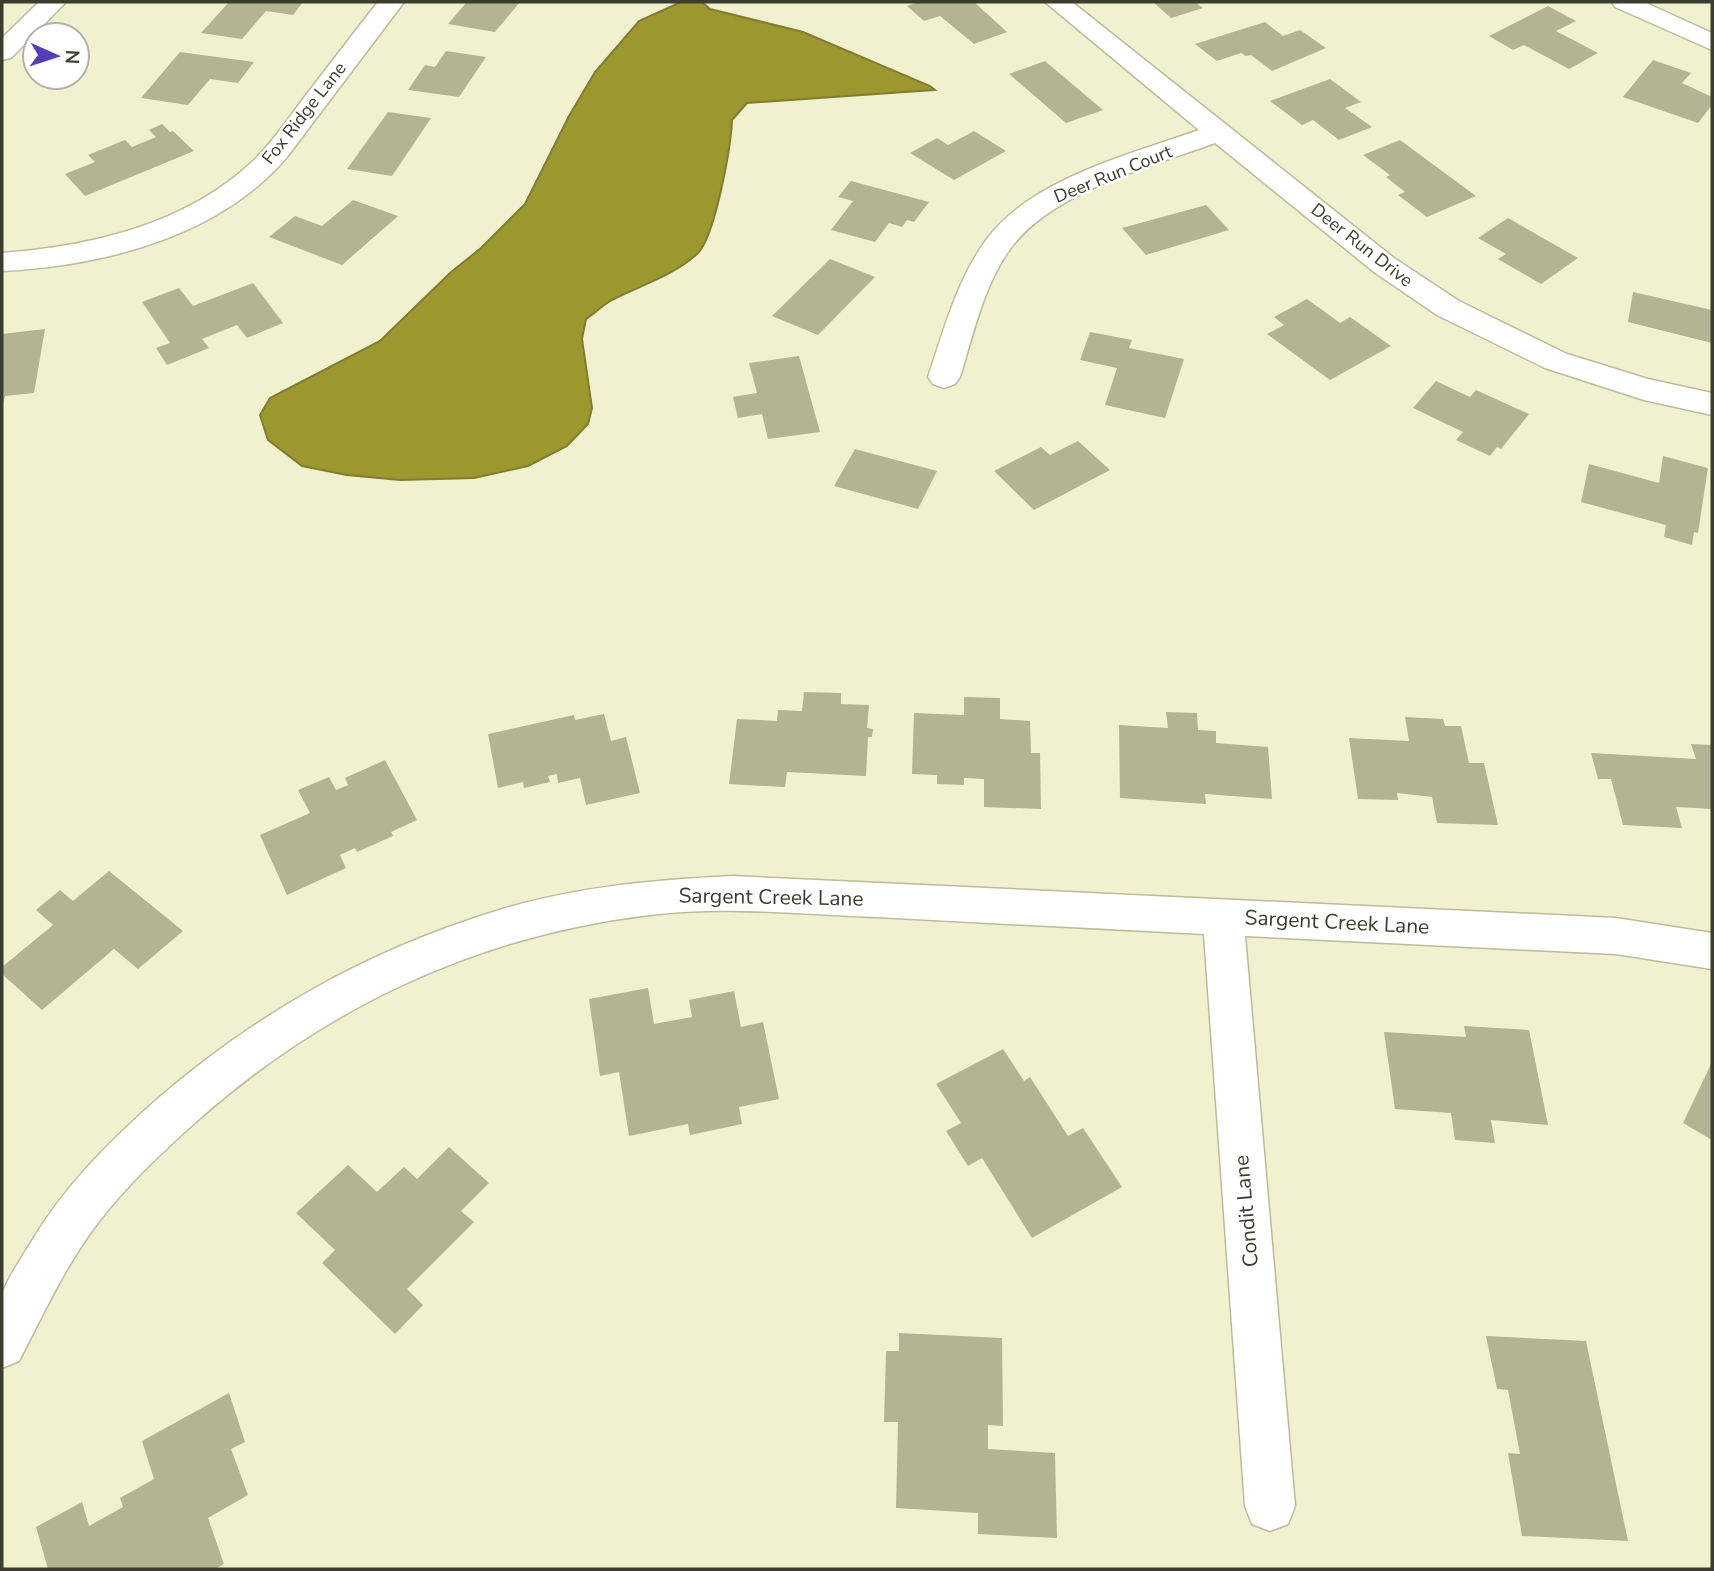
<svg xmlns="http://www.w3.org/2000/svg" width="1714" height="1571" font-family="'Nunito Sans',sans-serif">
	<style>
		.water { fill: #9d9730; stroke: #807c30; stroke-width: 2 }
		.building { fill: #b4b394 }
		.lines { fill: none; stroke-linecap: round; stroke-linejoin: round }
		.minor-casing { stroke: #bcbb9c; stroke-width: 3 }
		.minor { fill: #fff; fill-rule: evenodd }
		.labels { text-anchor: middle; stroke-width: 5; stroke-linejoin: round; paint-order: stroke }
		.far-street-label { font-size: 18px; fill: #3c3c2f; stroke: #fff }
		.street-label { font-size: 21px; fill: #3c3c2f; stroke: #fff }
	</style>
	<rect width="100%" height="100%" fill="#f1f1d0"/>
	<path class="water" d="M 681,2 L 702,2 L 710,9 L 803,32 L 930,86 L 935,90 L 747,103 L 732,120 C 731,146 715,238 697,254 C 673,276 641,285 612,300 C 603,305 595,313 586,319 L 582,339 L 592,408 L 588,424 L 567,446 L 528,466 L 474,478 L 400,480 L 347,475 L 302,466 L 268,440 L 260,415 L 270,398 L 380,341 L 450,273 L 481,248 L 525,204 L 569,116 L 595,72 L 639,21 Z"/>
	<g class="building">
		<path d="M 229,2 L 303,2 L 293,15 L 266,11 L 242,39 L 201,33 Z"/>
		<path d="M 474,2 L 520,2 L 495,32 L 448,24 L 466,3 Z"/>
		<path d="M 919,2 L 974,2 L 1007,32 L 974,44 L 940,16 L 924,21 L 907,6 Z"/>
		<path d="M 1153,2 L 1195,2 L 1203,8 L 1171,18 Z"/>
		<path d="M 1548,6 L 1576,21 L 1556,31 L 1598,53 L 1569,69 L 1524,45 L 1513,50 L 1489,36 Z"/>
		<path d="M 1265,22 L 1283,36 L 1300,30 L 1326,48 L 1272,71 L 1251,55 L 1246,56 L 1241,53 L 1217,61 L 1195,44 Z"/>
		<path d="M 446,51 L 486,57 L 459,97 L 408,90 L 425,65 L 435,67 Z"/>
		<path d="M 180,52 L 254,62 L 238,83 L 210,79 L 188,105 L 141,98 Z"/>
		<path d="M 1653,60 L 1691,73 L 1682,83 L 1712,97 L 1712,105 L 1698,123 L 1623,97 Z"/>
		<path d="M 1045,61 L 1103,110 L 1066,123 L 1009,74 Z"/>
		<path d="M 1330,79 L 1361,102 L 1345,108 L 1372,127 L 1339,140 L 1313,120 L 1302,125 L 1270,101 Z"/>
		<path d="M 388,112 L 431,118 L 392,176 L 347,169 Z"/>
		<path d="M 162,124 L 170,132 L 173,131 L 194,151 L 85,196 L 65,174 L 95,162 L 88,155 L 125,140 L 132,147 L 156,137 L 149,130 Z"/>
		<path d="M 974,131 L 1006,151 L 954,180 L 910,153 L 937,138 L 948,145 Z"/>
		<path d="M 1400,140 L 1476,196 L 1427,217 L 1398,195 L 1405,192 L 1386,177 L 1390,175 L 1363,155 Z"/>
		<path d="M 851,181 L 929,202 L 914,222 L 907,220 L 902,227 L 889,223 L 875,242 L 831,230 L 853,201 L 838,197 Z"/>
		<path d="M 353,200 L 398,216 L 342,265 L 269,237 L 295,216 L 322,226 Z"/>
		<path d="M 1206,205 L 1229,230 L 1146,255 L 1122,228 Z"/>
		<path d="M 1508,218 L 1578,258 L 1541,284 L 1498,259 L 1506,254 L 1478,238 Z"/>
		<path d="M 830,259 L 875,277 L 818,335 L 772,316 Z"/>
		<path d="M 253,283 L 283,323 L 247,338 L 237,325 L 202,339 L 209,348 L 167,365 L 156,348 L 170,343 L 142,302 L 179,288 L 193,306 Z"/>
		<path d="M 1633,292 L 1712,310 L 1712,343 L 1628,322 Z"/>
		<path d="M 1307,299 L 1340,323 L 1350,317 L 1391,346 L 1330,380 L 1267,334 L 1284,325 L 1274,317 Z"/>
		<path d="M 45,329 L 34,393 L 5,396 L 2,407 L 2,334 Z"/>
		<path d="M 1090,332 L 1132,340 L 1129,348 L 1184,359 L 1165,418 L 1105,405 L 1117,368 L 1080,360 Z"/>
		<path d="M 799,356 L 820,432 L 768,439 L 762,414 L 738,418 L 733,397 L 757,393 L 749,363 Z"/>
		<path d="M 1436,381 L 1470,397 L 1476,390 L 1529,414 L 1501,449 L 1497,447 L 1490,456 L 1456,440 L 1463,432 L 1413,408 Z"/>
		<path d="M 1078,441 L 1110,470 L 1034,510 L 994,471 L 1041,447 L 1050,455 Z"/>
		<path d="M 855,449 L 937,471 L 918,509 L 834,486 Z"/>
		<path d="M 1663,456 L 1708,468 L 1698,533 L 1694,532 L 1692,545 L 1664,537 L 1666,525 L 1581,502 L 1589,464 L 1659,483 Z"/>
		<path d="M 804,692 L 841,693 L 841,704 L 869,705 L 867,728 L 873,729 L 872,737 L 868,737 L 866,776 L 787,772 L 785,787 L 729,784 L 737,719 L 777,721 L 778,710 L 802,711 Z"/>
		<path d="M 964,697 L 1000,698 L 1000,719 L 1030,721 L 1031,753 L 1040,753 L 1041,809 L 984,807 L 984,779 L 964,778 L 964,785 L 937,784 L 937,775 L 912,774 L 914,713 L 964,715 Z"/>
		<path d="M 1166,712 L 1197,713 L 1198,730 L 1216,731 L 1216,743 L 1268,747 L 1272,799 L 1205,794 L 1206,804 L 1120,798 L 1119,725 L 1168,728 Z"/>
		<path d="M 604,714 L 611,741 L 626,737 L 640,793 L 586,805 L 580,778 L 558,783 L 557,774 L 548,776 L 550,782 L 524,788 L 523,782 L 498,788 L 488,734 L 574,715 L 575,720 Z"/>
		<path d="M 1405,717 L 1443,719 L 1445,726 L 1461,726 L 1469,763 L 1484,763 L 1498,825 L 1437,823 L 1432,797 L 1397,793 L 1398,800 L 1358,799 L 1349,738 L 1409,741 Z"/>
		<path d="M 1691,744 L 1712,745 L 1712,809 L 1676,807 L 1682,828 L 1623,825 L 1611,779 L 1598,779 L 1591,753 L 1696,759 Z"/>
		<path d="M 385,760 L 417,820 L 391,832 L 393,836 L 357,852 L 355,848 L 340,855 L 346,868 L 287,895 L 260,835 L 310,813 L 298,790 L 329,777 L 336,790 L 348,785 L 345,778 Z"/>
		<path d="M 109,871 L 183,931 L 138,969 L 114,949 L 42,1010 L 2,974 L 2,967 L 53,925 L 36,910 L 60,890 L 73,901 Z"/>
		<path d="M 648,988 L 654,1024 L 692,1017 L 689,1000 L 734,991 L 741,1027 L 763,1022 L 779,1099 L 739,1107 L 742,1124 L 690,1135 L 688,1124 L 629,1136 L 619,1072 L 600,1076 L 589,999 Z"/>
		<path d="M 1464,1026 L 1529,1030 L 1548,1125 L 1491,1120 L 1495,1143 L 1455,1140 L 1451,1113 L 1395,1109 L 1384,1032 L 1466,1037 Z"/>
		<path d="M 1003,1049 L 1024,1081 L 1030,1077 L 1068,1136 L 1083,1128 L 1122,1187 L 1032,1238 L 982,1158 L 968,1166 L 946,1131 L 961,1123 L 936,1084 Z"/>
		<path d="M 1712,1062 L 1712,1140 L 1683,1123 Z"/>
		<path d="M 449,1147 L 489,1183 L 461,1211 L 474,1222 L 407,1289 L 423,1305 L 395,1334 L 322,1263 L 335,1250 L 296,1213 L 348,1165 L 377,1192 L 404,1167 L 417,1179 Z"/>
		<path d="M 899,1333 L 1002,1338 L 1003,1426 L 988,1425 L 988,1449 L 1055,1453 L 1057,1538 L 978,1534 L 978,1513 L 896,1508 L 898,1422 L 884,1422 L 886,1351 L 899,1351 Z"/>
		<path d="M 1486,1336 L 1586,1341 L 1628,1541 L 1522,1536 L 1508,1453 L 1520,1454 L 1508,1390 L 1497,1389 Z"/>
		<path d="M 229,1393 L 245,1442 L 231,1449 L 248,1495 L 208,1518 L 224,1564 L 215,1569 L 48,1569 L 36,1527 L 82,1502 L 89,1526 L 123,1507 L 120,1498 L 154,1479 L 142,1441 Z"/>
	</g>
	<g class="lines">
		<g class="minor-casing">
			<g id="minor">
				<path d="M 39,2 L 66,2 L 11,58 L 2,60 L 2,38 Z"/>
				<path d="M 378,2 L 404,2 L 287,157 C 219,237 103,266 2,271 L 2,253 C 91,246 185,225 253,161 C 271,144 285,123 300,103 C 326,69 352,35 378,2 Z"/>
				<path d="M 1045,2 L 1072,2 L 1394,258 L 1459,301 L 1567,354 L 1648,379 L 1712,393 L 1712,415 L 1644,400 L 1545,368 L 1437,315 L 1374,272 L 1215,143 C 1150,167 1049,192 1008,252 C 983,288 973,336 960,377 L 955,384 L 944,388 L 933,384 L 928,377 C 944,330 957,279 987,239 C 1031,179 1131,154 1199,130 Z"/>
				<path d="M 1612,2 L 1644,2 L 1712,33 L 1712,50 L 1615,7 Z"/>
				<path d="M 733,876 L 1616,918 L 1712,933 L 1712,969 L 1616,954 L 1245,936 L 1295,1506 L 1288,1524 L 1270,1531 L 1252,1524 L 1245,1506 L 1204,934 C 1094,928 985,923 876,917 C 801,914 725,906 650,915 C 479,935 325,1007 197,1121 C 161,1153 126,1186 97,1224 C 65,1266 43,1315 19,1361 L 2,1368 C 2,1350 0,1309 2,1294 C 9,1275 23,1256 33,1239 C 65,1186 109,1142 155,1101 C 257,1013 365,952 493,912 C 571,887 652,880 733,876 Z"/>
			</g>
		</g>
		<use href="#minor" class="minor"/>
	</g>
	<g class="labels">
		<g class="far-street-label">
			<text transform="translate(304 113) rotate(-52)" y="6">Fox Ridge Lane</text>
			<text transform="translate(1113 174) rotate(-22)" y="6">Deer Run Court</text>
			<text transform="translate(1362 245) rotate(38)" y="6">Deer Run Drive</text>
		</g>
		<g class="street-label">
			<text transform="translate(771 897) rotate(1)" y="7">Sargent Creek Lane</text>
			<text transform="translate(1337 922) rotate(3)" y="7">Sargent Creek Lane</text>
			<text transform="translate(1246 1211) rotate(-95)" y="7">Condit Lane</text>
		</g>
	</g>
	<rect width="1714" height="1571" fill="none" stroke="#3c3c2f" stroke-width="7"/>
	<g transform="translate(56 56) rotate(93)"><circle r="33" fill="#ffffff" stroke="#b1b1ac" stroke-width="2"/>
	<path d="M0-5L12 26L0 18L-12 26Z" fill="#553db5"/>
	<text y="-10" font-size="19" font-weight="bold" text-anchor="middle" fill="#3c3c2f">N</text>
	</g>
</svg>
